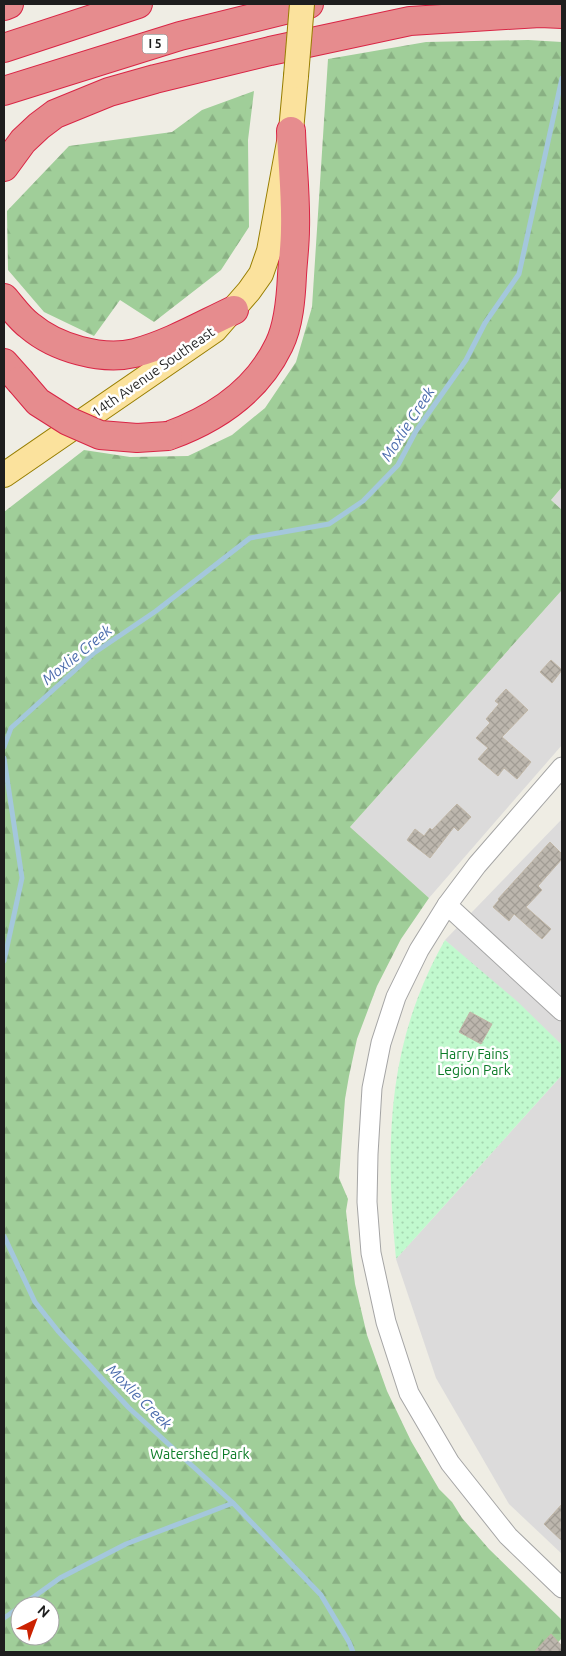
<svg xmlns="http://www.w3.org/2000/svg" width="566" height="1656" font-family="Ubuntu,sans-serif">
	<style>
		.residential { fill: #dcdbdb }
		.forest { fill: url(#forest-firs); fill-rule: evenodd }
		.park { fill: url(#park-dots) }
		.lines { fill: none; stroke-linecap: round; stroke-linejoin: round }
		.stream { stroke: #a4c7dc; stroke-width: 5 }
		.building { fill: url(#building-cross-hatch); stroke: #c0b6a6 }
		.minor-casing { stroke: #a5a5a5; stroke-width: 21 }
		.major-casing { stroke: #977e01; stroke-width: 26 }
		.highway-casing { stroke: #d92545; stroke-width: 30 }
		.minor { stroke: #fff; stroke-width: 19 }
		.major { stroke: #fbe29d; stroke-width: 24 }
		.highway { stroke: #e68c8e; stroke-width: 28 }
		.major-bridge-casing { stroke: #977e01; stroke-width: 26; stroke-linecap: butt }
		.highway-bridge-casing { stroke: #d92545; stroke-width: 30; stroke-linecap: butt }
		.major-bridge { stroke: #fbe29d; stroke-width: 24 }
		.highway-bridge { stroke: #e68c8e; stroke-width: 28 }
		.labels { text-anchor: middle; stroke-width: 5; stroke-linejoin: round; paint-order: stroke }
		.shield { fill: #fff; stroke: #626262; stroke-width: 1 }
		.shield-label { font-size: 12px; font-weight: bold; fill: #1e1e1e }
		.street-label { font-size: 14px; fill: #1e1e1e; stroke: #fff }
		.park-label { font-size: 14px; fill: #0c7c28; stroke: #fff }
		.water-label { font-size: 15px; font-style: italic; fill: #4b6cad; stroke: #fff }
	</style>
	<defs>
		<pattern id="forest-firs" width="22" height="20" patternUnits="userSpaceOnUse" patternTransform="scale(1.25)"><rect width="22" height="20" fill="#a0ce99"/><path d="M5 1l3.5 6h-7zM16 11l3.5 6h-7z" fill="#89b083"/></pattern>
		<pattern id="park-dots" width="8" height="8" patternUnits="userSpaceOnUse" patternTransform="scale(1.25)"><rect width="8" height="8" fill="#c1f9ce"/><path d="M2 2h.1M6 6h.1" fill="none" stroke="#a5d5b0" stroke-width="1.8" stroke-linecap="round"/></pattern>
		<pattern id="building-cross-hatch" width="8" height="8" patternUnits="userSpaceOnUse" patternTransform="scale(1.25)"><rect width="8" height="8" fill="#bcb6ad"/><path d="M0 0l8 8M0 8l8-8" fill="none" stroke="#a19c94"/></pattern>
	</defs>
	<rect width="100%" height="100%" fill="#efede4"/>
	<g class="residential">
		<path d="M 562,487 L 562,510 L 551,500 Z"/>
		<path d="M 562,590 L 562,745 L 429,898 L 350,827 Z"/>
		<path d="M 562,819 L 562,1045 L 445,940 Z"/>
		<path d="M 562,1075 L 562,1554 L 509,1504 L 436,1378 L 396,1259 Z"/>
	</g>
	<g class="forest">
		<path d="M 528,40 L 562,42 L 562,487 L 551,500 L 562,510 L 562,590 L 350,827 L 429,898 L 401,939 L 377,986 L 357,1039 L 349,1076 L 345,1099 L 339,1178 L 348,1199 L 346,1211 L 348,1229 L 355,1284 L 367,1335 L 387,1391 L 411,1441 L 439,1489 L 452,1502 L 462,1518 L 489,1549 L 562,1620 L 562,1638 L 549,1652 L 4,1652 L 4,512 L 84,450 L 130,457 L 188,456 L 232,435 L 265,408 L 296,362 L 312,307 L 328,59 L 426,42 ZM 20,1606 L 50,1606 L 50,1636 L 20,1636 Z"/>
		<path d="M 254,91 L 248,140 L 249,227 L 221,270 L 154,322 L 120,300 L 94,336 L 44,312 L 8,270 L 7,211 L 69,146 L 172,132 L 202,110 Z"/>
	</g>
	<path class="park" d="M 445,940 L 518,1002 L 562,1045 L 562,1075 L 396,1259 C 385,1144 386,1044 445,940 Z"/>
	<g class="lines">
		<g class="stream">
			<path d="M 4,747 L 11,728 L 94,653 L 156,611 L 250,538 L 329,524 L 363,501 L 398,465 L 416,431 L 466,360 L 485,323 L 519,274 L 562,78"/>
			<path d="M 4,758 L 22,878 L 4,961"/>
			<path d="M 4,1236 L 35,1302 L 58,1331 L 129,1408 L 233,1503 L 321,1595 L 349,1642 L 353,1652"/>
			<path d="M 21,1606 L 60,1578 L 126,1544 L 233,1503"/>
			<path d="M 4,1618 L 20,1607"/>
		</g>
	</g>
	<g class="building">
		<path d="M 551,660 L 562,670 L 552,683 L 540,672 Z"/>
		<path d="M 506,689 L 528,710 L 502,737 L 531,762 L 517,779 L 504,768 L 498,776 L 478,759 L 488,748 L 476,738 L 490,723 L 486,719 L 499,704 L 495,701 Z"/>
		<path d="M 457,804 L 471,817 L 458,831 L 454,827 L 430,858 L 407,840 L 415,829 L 424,836 L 430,828 L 432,830 Z"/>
		<path d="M 550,842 L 562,854 L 562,859 L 538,886 L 542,890 L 526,907 L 551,929 L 542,939 L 514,914 L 509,921 L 493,907 L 499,900 L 498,899 Z"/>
		<path d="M 470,1012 L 492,1024 L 481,1044 L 459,1032 Z"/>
		<path d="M 562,1504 L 562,1541 L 544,1524 Z"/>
		<path d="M 551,1634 L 562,1646 L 562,1652 L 534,1652 Z"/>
	</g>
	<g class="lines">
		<g class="minor-casing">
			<g id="minor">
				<path d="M 562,767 L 477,865 L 447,905 L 419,950 L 396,997 L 381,1043 L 372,1088 L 368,1154 L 367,1202 L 371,1253 L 386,1322 L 409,1393 L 450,1463 L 508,1536 L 562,1588"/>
				<path d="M 447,905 L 562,1011"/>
			</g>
		</g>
		<g class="major-casing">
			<path id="major" d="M 4,475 L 215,330 L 249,291 L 261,274 L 269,251 L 291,131 L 296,76"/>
		</g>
		<g class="highway-casing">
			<g id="highway">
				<path d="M 4,6 L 9,4"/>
				<path d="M 4,48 L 138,4"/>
				<path d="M 4,91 L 180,36 L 309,4"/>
				<path d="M 4,167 L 23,141 L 39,126 L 55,114 L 109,92 L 155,79 L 270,51 L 410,21 L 540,13 L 562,14"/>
				<path d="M 4,298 C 12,307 20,319 30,326 C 56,348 102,361 135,353 C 169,344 202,325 234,310"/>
				<path d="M 4,363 L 20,381"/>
				<path d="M 168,436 C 215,419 257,391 279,345 C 289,325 291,297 292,275 C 293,259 295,244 295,229 C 296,196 292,163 291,131"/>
			</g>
		</g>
		<use href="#minor" class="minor"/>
		<use href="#major" class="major"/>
		<use href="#highway" class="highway"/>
		<g class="major-bridge-casing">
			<path id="major-bridge" d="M 296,76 L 302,4"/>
		</g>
		<g class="highway-bridge-casing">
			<path id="highway-bridge" d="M 20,381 L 38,402 L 68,421 L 100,435 L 137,438 L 168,436"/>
		</g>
		<use href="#major-bridge" class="major-bridge"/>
		<use href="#highway-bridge" class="highway-bridge"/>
	</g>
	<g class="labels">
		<rect class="shield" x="142.5" y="34.5" width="25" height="19" rx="4"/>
		<g class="shield-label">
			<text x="155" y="48">I 5</text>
		</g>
		<g class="street-label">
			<text transform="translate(153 372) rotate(-35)" y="5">14th Avenue Southeast</text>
		</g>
		<g class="park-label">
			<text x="474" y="1059">Harry Fains<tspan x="474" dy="16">Legion Park</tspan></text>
			<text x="200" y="1459">Watershed Park</text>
		</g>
		<g class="water-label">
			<text transform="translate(408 424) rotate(-57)" y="5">Moxlie Creek</text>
			<text transform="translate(77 655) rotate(-39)" y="5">Moxlie Creek</text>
			<text transform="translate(139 1397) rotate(45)" y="5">Moxlie Creek</text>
		</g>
	</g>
	<rect width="566" height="1656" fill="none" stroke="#1e1e1e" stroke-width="10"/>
	<g transform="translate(35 1621) rotate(42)"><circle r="24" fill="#ffffff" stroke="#a5a5a5"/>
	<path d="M0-4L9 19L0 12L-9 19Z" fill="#cb2201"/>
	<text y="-8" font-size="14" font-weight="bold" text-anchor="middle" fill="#1e1e1e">N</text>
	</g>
</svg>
